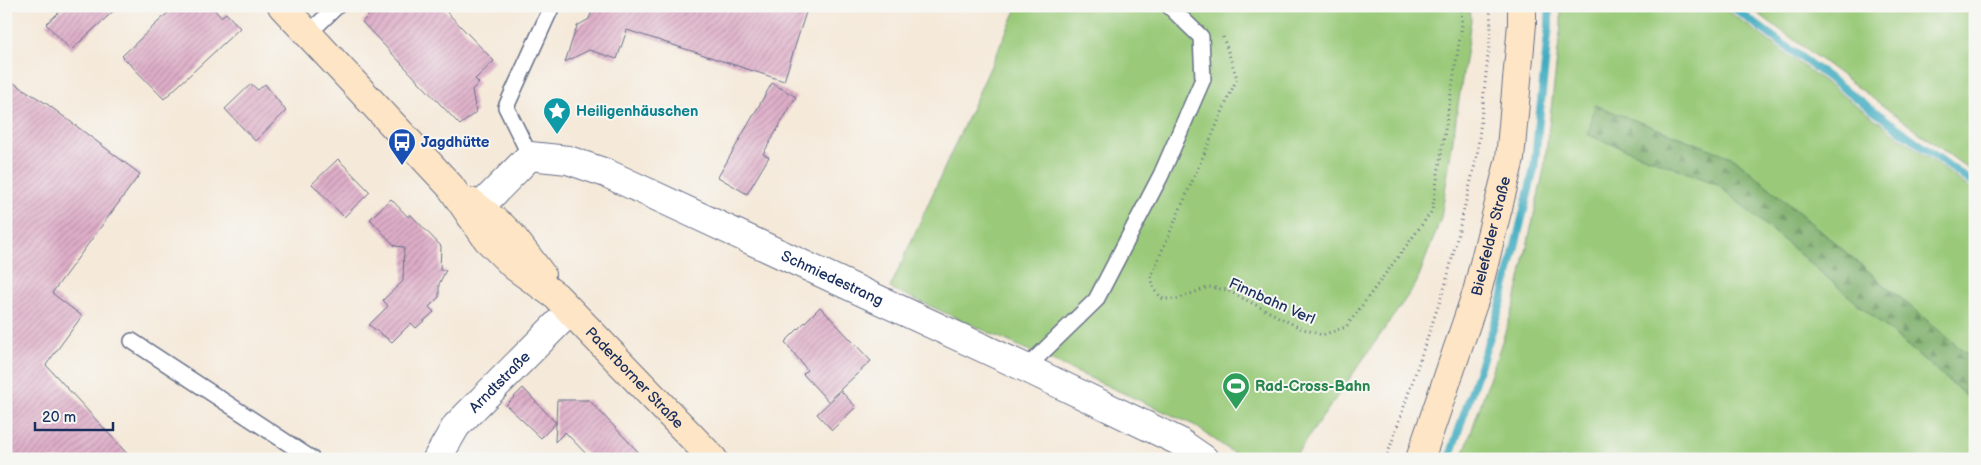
<svg xmlns="http://www.w3.org/2000/svg" width="1981" height="465" font-family="'Balsamiq Sans',sans-serif">
	<style>
		.green { fill: #9aca79; stroke: #5a7c6c }
		.forest { fill: url(#forest-firs); stroke: #4b6e64 }
		.lines { fill: none; stroke-linecap: round; stroke-linejoin: round }
		.stream { stroke: #42adc1; stroke-width: 8 }
		.building { fill: url(#building-hatch) }
		.service-casing { stroke: #677089; stroke-width: 18 }
		.minor-casing { stroke: #677089; stroke-width: 30 }
		.secondary-casing { stroke: #677089; stroke-width: 30 }
		.path { stroke: #677089; stroke-width: 3; stroke-dasharray: 1 4; stroke-linecap: butt }
		.service { stroke: #fff; stroke-width: 15 }
		.minor { stroke: #fff; stroke-width: 28 }
		.secondary { stroke: #fde5c5; stroke-width: 28 }
		.labels { text-anchor: middle; stroke-width: 4; stroke-linejoin: round; paint-order: stroke }
		.culture-label { font-size: 15px; font-weight: bold; fill: #0d838f; stroke: #f6f6f2; text-anchor: start }
		.transit-label { font-size: 15px; font-weight: bold; fill: #164399; stroke: #f6f6f2; text-anchor: start }
		.street-label { font-size: 15px; fill: #1b2f5e; stroke: #f6f6f2 }
		.leisure-label { font-size: 15px; font-weight: bold; fill: #27864d; stroke: #f6f6f2; text-anchor: start }
	</style>
	<defs>
		<pattern id="forest-firs" width="22" height="20" patternUnits="userSpaceOnUse" patternTransform="scale(1.25)"><rect width="22" height="20" fill="#7bae69"/><path d="M5 1l3.5 6h-7zM16 11l3.5 6h-7z" fill="#648e5a"/></pattern>
		<pattern id="building-hatch" width="6" height="6" patternUnits="userSpaceOnUse" patternTransform="scale(1.25)"><rect width="6" height="6" fill="#dfaec8"/><path d="M-1 1l2-2M0 6l6-6M5 7l2-2" fill="none" stroke="#b48ea6"/></pattern>
	</defs>
	<rect width="100%" height="100%" fill="#f6f6f2"/>
	<filter id="ink" filterUnits="userSpaceOnUse"><feTurbulence type="fractalNoise" baseFrequency=".02" numOctaves="2"/><feDisplacementMap in="SourceGraphic" scale="10" xChannelSelector="R" yChannelSelector="G"/><feConvolveMatrix kernelMatrix="1 2 1 2 8 2 1 2 1" color-interpolation-filters="sRGB"/></filter>
	<filter id="wash" filterUnits="userSpaceOnUse"><feTurbulence type="fractalNoise" baseFrequency=".0096" numOctaves="4" result="noise"/><feDisplacementMap in="SourceGraphic" scale="20" xChannelSelector="R" yChannelSelector="G"/><feGaussianBlur stdDeviation="1.12" result="paint"/><feColorMatrix in="noise" values="0 0 0 0 0 0 0 0 0 0 0 0 0 0 0 0 0 1.4 0 .05"/><feComposite in="paint" operator="in"/></filter>
	<g filter="url(#wash)">
		<rect width="100%" height="100%" fill="#f5e9d9"/>
		<g class="green">
			<path d="M 1018,6 L 1470,6 L 1471,20 L 1441,218 L 1416,284 L 1293,459 L 1242,459 L 1194,425 L 890,288 Z"/>
			<path d="M 1561,6 L 1721,6 L 1975,192 L 1975,361 L 1734,158 L 1589,135 L 1717,184 L 1975,403 L 1975,459 L 1462,459 L 1514,306 L 1544,169 L 1561,25 Z"/>
			<path d="M 1748,6 L 1975,6 L 1975,174 Z"/>
		</g>
		<path class="forest" d="M 1595,105 L 1734,158 L 1975,361 L 1975,403 L 1717,184 L 1588,135 Z"/>
		<g class="lines">
			<g class="stream">
				<path d="M 1731,6 L 1975,185"/>
				<path d="M 1449,459 L 1501,304 L 1534,169 L 1549,25 L 1549,6"/>
			</g>
		</g>
		<g id="blocks">
			<g class="building">
				<path d="M 66,6 L 119,6 L 71,50 L 46,24 Z"/>
				<path d="M 175,6 L 211,6 L 221,17 L 226,13 L 240,28 L 164,99 L 122,56 Z"/>
				<path d="M 378,6 L 441,6 L 494,61 L 475,79 L 479,83 L 472,90 L 476,112 L 460,125 L 362,22 Z"/>
				<path d="M 594,6 L 808,6 L 784,81 L 627,30 L 617,59 L 589,50 L 565,62 L 577,26 L 589,19 Z"/>
				<path d="M 6,78 L 47,104 L 140,174 L 52,293 L 82,316 L 46,365 L 132,459 L 6,459 Z"/>
				<path d="M 772,83 L 796,97 L 763,154 L 769,157 L 747,194 L 718,177 Z"/>
				<path d="M 251,84 L 258,90 L 265,84 L 286,111 L 255,141 L 225,109 Z"/>
				<path d="M 338,159 L 370,192 L 344,217 L 312,184 Z"/>
				<path d="M 391,199 L 408,217 L 410,214 L 441,246 L 440,270 L 446,270 L 439,284 L 439,297 L 429,307 L 434,312 L 416,328 L 411,323 L 392,342 L 369,325 L 388,306 L 383,300 L 403,281 L 404,247 L 395,246 L 370,219 Z"/>
				<path d="M 820,307 L 871,361 L 828,401 L 803,374 L 807,370 L 785,342 Z"/>
				<path d="M 523,388 L 556,423 L 557,400 L 589,400 L 645,459 L 591,459 L 565,432 L 555,442 L 556,423 L 541,438 L 506,405 Z"/>
				<path d="M 841,391 L 856,407 L 832,430 L 817,414 Z"/>
			</g>
		</g>
	</g>
	<g filter="url(#ink)">
		<use href="#blocks" fill-opacity="0" stroke="#677089" stroke-width="1"/>
		<g class="lines">
			<g class="service-casing">
				<g id="service">
					<path d="M 308,34 L 337,6"/>
					<path d="M 530,156 L 506,107 L 552,6"/>
					<path d="M 132,341 L 312,459"/>
					<path d="M 1026,368 L 1096,300 L 1161,175 L 1203,79 L 1201,37 L 1169,6"/>
				</g>
			</g>
			<g class="minor-casing">
				<g id="minor">
					<path id="s1" d="M 471,216 L 530,156 L 568,160 L 606,173 L 1026,368 L 1178,441 L 1204,459"/>
					<path id="s2" d="M 437,459 L 456,426 L 570,311"/>
				</g>
			</g>
			<g class="secondary-casing">
				<g id="secondary">
					<path id="s3" d="M 282,6 L 450,186 L 487,239 L 514,266 L 556,296 L 713,459"/>
					<path d="M 471,202 L 502,226 L 512,236 L 541,274"/>
					<path id="s4" d="M 1420,459 L 1477,292 L 1510,159 L 1522,24 L 1522,6"/>
				</g>
			</g>
			<g class="path">
				<path d="M 1223,37 L 1237,78 L 1151,276 L 1154,290 L 1163,299 L 1177,299 L 1209,287 L 1227,290 L 1300,328 L 1322,335 L 1346,327 L 1432,211 L 1462,25 L 1461,6"/>
				<path d="M 1386,459 L 1446,283 L 1477,156 L 1491,29 L 1490,6"/>
			</g>
			<use href="#service" class="service"/>
			<use href="#minor" class="minor"/>
			<use href="#secondary" class="secondary"/>
		</g>
	</g>
	<defs>
		<g id="sight-pin" transform="scale(1.4375)"><path d="M0 17L-7.5 6A9.5 9.5 0 1 1 7.5 6Z" fill="#0f9aa8" stroke="#f6f6f2"/><path d="M0-6L1.8-2.2L6-1.7L2.9 1.2L3.7 5.4L0 3.3L-3.7 5.4L-2.9 1.2L-6-1.7L-1.8-2.2Z" fill="#fff"/></g>
		<g id="bus-pin" transform="scale(1.4375)"><path d="M0 17L-7.5 6A9.5 9.5 0 1 1 7.5 6Z" fill="#1a4fb4" stroke="#f6f6f2"/><path d="M-5-6H5V4H4V6H2V4H-2V6H-4V4H-5ZM-3.5-4V0h7V-4ZM-3.5 1.2v1.5H-2V1.2ZM2 1.2v1.5H3.5V1.2Z" fill="#fff"/></g>
		<g id="stadium-pin" transform="scale(1.4375)"><path d="M0 17L-7.5 6A9.5 9.5 0 1 1 7.5 6Z" fill="#2e9e5b" stroke="#f6f6f2"/><path d="M0-5a6.5 5 0 1 0 0 10a6.5 5 0 1 0 0-10ZM-3.5-1.8h7v3.6h-7Z" fill="#fff"/></g>
	</defs>
	<g fill-rule="evenodd">
		<use href="#sight-pin" x="557" y="111"/>
		<use href="#bus-pin" x="402" y="142"/>
		<use href="#stadium-pin" x="1236" y="386"/>
	</g>
	<g class="labels">
		<g class="culture-label">
			<text x="576" y="116">Heiligenhäuschen</text>
		</g>
		<g class="transit-label">
			<text x="421" y="147">Jagdhütte</text>
		</g>
		<g class="street-label">
			<text dy="5" stroke="none"><textPath href="#s4" startOffset="234">Bielefelder Straße</textPath></text>
			<text dy="5" stroke="none"><textPath href="#s1" startOffset="412">Schmiedestrang</textPath></text>
			<text transform="translate(1272 301) rotate(24)" y="5">Finnbahn Verl</text>
			<text dy="5" stroke="none"><textPath href="#s3" startOffset="514">Paderborner Straße</textPath></text>
			<text dy="5" stroke="none"><textPath href="#s2" startOffset="100">Arndtstraße</textPath></text>
		</g>
		<g class="leisure-label">
			<text x="1255" y="391">Rad-Cross-Bahn</text>
		</g>
	</g>
	<rect width="1981" height="465" fill="none" stroke="#f6f6f2" stroke-width="25"/>
	<path d="M35 422v8h78v-8" fill="none" stroke="#1b2f5e" stroke-width="2.5"/>
	<text x="42" y="422" font-size="15" fill="#1b2f5e" stroke="#f6f6f2" stroke-width="4" paint-order="stroke">20 m</text>
</svg>
